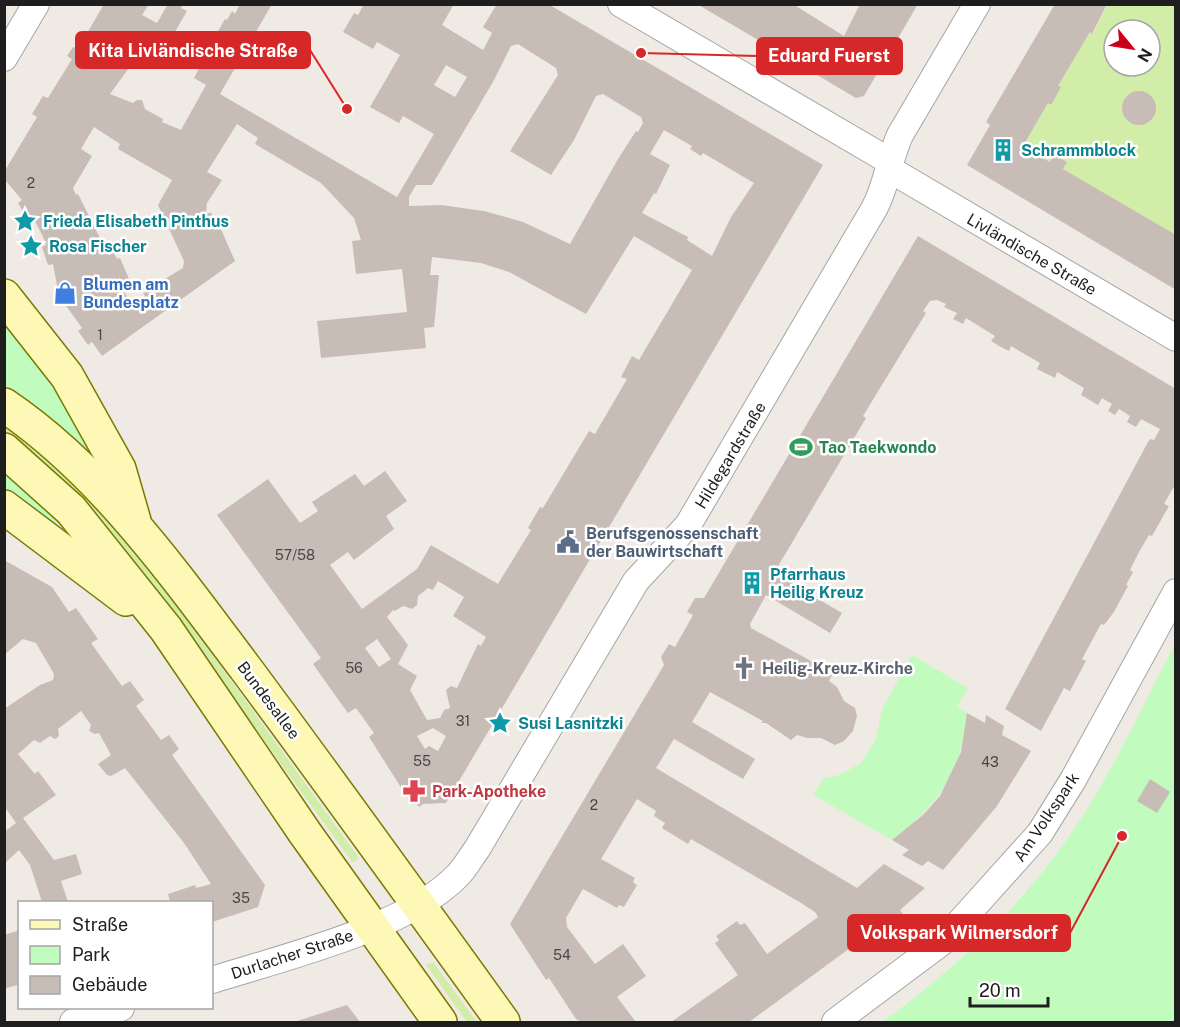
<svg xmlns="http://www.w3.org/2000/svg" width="1180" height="1027" font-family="'Public Sans',sans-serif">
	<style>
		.grass { fill: #d2eda7; fill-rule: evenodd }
		.park { fill: #c1fcbe }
		.building { fill: #c8bcb7; fill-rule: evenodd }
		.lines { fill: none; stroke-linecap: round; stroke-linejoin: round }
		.street-casing { stroke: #a5a5a5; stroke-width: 28 }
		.secondary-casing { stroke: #7b7900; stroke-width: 36 }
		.street { stroke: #fff; stroke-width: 26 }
		.secondary { stroke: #fdf8b5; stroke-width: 33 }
		.labels { text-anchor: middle; stroke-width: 5; stroke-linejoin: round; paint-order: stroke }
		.number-label { font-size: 14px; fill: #484644 }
		.culture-label { font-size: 16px; font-weight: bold; fill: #0d838f; stroke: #fff; text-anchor: start }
		.street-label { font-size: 16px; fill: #1e1e1e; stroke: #fff }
		.shop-label { font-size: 16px; font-weight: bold; fill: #366cbe; stroke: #fff; text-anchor: start }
		.leisure-label { font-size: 16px; font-weight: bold; fill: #27864d; stroke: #fff; text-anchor: start }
		.service-label { font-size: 16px; font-weight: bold; fill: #4e5e75; stroke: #fff; text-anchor: start }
		.worship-label { font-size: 16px; font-weight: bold; fill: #5b616d; stroke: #fff; text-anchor: start }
		.health-label { font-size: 16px; font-weight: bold; fill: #be3a42; stroke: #fff; text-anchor: start }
		.leader { fill: none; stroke: #d62828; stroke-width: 2 }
		.callout-dot { fill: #d62828; stroke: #fff; stroke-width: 2 }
		.callout { fill: #d62828; stroke: #d62828; stroke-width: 2 }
		.callout-label { font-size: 18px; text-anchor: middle; font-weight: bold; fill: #fff }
	</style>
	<rect width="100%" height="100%" fill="#f0eae4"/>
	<g class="grass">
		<path d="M 1107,5 L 1175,5 L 1175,235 L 1063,169 L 1067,162 L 1054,155 L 1050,162 L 1023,146 L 1048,103 L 1050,105 L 1060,87 L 1058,86 L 1090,32 L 1093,34 ZM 1114,30 L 1150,30 L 1150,66 L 1114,66 Z"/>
		<path d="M 4,420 L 78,485 L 150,568 L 359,858 L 353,863 L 124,548 L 72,491 L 5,431 Z"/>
		<path d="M 434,962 L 438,969 L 477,1022 L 467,1022 L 426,965 Z"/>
	</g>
	<g class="park">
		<path d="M 4,316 L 62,394 L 95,454 L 93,456 L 90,457 L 40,411 L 5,385 Z"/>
		<path d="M 5,466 L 60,522 L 55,523 L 5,489 Z"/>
		<path d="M 1175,644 L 1175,1022 L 882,1022 C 960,966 1030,898 1082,817 C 1117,762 1145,701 1175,644 Z"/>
		<path d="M 912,655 L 968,688 L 957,707 L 967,713 C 961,775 940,802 892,840 L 813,795 L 824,778 L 839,775 L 861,763 L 876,739 L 882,709 Z"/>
	</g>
	<g class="building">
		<path d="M 104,4 L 149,4 L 142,15 L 157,23 L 168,4 L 183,4 L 181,8 L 187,11 L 172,37 L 165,34 L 149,60 L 137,57 L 110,94 L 133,103 L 137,100 L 142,100 L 145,109 L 163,119 L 162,122 L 181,130 L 206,85 L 194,78 L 199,68 L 196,67 L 204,53 L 214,58 L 226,38 L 217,33 L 225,19 L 227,20 L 232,11 L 235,14 L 240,4 L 272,4 L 220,94 L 397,197 L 434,134 L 403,116 L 399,123 L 370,107 L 400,55 L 377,42 L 373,49 L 343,32 L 354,13 L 358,15 L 364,4 L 454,4 L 442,25 L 483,50 L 492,33 L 483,27 L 497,4 L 548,4 L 823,165 L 446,803 L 423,804 L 419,807 L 405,787 L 402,789 L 369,737 L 374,733 L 356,708 L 348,713 L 332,691 L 313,664 L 321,658 L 217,515 L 268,479 L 300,523 L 318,511 L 312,502 L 355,474 L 364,486 L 385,471 L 407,501 L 386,516 L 394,529 L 354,560 L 348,552 L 330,565 L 362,609 L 417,569 L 431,545 L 498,584 L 531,530 L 528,528 L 540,507 L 543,508 L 589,431 L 595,434 L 627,379 L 621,377 L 632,356 L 639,360 L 692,270 L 634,236 L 586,314 L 509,272 L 481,263 L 432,257 L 430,275 L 439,275 L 434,327 L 424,328 L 426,348 L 321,358 L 317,321 L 407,312 L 402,269 L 356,274 L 352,241 L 361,240 L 354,218 L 321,183 L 255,144 L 258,138 L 237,124 L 207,172 L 222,180 L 207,203 L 206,213 L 212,213 L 211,224 L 219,225 L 235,261 L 102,356 L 92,342 L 88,345 L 78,331 L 82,328 L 59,296 L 53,264 L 48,265 L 42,247 L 46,245 L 44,239 L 33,217 L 28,220 L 18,203 L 22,200 L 5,180 L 4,172 L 37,117 L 32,114 L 43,96 L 48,98 L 72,59 L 67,56 L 73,47 L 78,49 ZM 518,44 L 556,68 L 558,75 L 510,151 L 551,175 L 574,140 L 596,96 L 603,94 L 641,117 L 643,123 L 638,132 L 636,131 L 618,159 L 570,244 L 523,222 L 484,211 L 441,205 L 409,206 L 409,197 L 416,185 L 432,185 L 493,82 L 511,46 ZM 446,65 L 467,77 L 455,97 L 434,85 ZM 94,127 L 120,144 L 118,149 L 172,180 L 158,205 L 184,261 L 183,268 L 153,286 L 143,294 L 145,296 L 132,304 L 121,287 L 130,281 L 120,258 L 117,259 L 111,245 L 105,248 L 78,194 L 76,195 L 73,188 L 92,156 L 81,149 ZM 664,130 L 692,146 L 690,149 L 701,156 L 703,153 L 754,183 L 731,217 L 712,256 L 687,240 L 688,237 L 642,213 L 654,193 L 656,194 L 670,165 L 650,154 ZM 438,581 L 464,597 L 453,616 L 486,637 L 481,646 L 478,644 L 457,688 L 451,686 L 446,690 L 450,708 L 444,710 L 440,718 L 427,720 L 410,690 L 417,676 L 398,664 L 408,645 L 387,617 L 393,610 L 395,611 L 403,606 L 412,609 L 417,605 L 418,596 L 428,588 L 433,590 ZM 377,639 L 391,659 L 379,667 L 365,648 ZM 433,728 L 446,736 L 438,751 L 429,746 L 425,749 L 417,736 Z"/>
		<path d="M 697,4 L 796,6 L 844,36 L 860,4 L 918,4 L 864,96 L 856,98 Z"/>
		<path d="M 1055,4 L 1107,4 L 1092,34 L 1090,32 L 1058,86 L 1061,87 L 1051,105 L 1048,103 L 1023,146 L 1050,162 L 1054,155 L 1067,162 L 1063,169 L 1176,235 L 1176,290 L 967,165 L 990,125 L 986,122 Z"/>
		<circle cx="1139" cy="108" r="17"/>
		<path d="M 918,236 L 1176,389 L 1176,483 L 1164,504 L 1169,506 L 1152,536 L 1149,535 L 1139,552 L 1130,570 L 1133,572 L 1126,585 L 1128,586 L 1114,612 L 1104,625 L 1101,624 L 1082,659 L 1086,661 L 1070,691 L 1064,688 L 1041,731 L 1005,709 L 1148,442 L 1150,439 L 1154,440 L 1160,429 L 1141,419 L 1136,427 L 1127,422 L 1130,416 L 1119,409 L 1115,415 L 1108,411 L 1112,404 L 1102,398 L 1098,405 L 1081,395 L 1084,388 L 1057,372 L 1055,378 L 1037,369 L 1040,363 L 1011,346 L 1009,351 L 999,346 L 991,341 L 995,336 L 966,318 L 963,324 L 953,319 L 957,313 L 944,307 L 946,304 L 937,300 L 930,301 L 923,311 L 926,313 L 863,416 L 866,418 L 774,573 L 842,613 L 830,633 L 766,595 L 750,624 L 751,628 L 831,672 L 832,675 L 829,681 L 837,687 L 844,701 L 855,708 L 857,716 L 853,731 L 844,741 L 835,745 L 821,738 L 807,738 L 797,735 L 791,740 L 766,723 L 761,723 L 763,721 L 710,692 L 692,722 L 755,759 L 743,779 L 674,739 L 656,768 L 857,888 L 884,864 L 925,888 L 900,910 L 903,914 L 891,924 L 887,921 L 749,1022 L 671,1022 L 738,975 L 715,943 L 719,940 L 716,936 L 737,921 L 740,925 L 745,923 L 767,954 L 818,917 L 815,912 L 801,903 L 691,839 L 688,844 L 662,828 L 665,823 L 654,816 L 656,811 L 637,799 L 601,859 L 635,878 L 633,882 L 637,885 L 624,907 L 619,905 L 617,908 L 583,889 L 566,918 L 567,927 L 595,964 L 623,944 L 646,976 L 617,997 L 636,1022 L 581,1022 L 576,1019 L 549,978 L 546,980 L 510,924 L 664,665 L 661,657 L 669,644 L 675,647 L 693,615 L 687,612 L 695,598 L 704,598 Z"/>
		<path d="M 4,560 L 52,587 L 69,612 L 76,608 L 98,639 L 91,643 L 122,686 L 130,681 L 144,700 L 136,706 L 161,740 L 169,735 L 179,749 L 172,755 L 265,885 L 258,907 L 212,922 L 212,902 L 170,902 L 168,894 L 195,885 L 196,888 L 211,884 L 184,843 L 125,768 L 111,776 L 107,775 L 98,764 L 111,755 L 99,733 L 95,734 L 89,731 L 91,725 L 81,711 L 58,729 L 59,736 L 55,739 L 50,736 L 40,743 L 34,740 L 18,754 L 35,774 L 38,771 L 56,795 L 23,818 L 54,860 L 76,854 L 82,874 L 61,881 L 68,902 L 42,902 L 30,865 L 19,850 L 4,864 L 4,832 L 16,823 L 4,806 L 4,709 L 40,685 L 53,680 L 54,674 L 36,643 L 23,639 L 4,655 Z"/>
		<path d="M 967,713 L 985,723 L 986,715 L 1004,726 L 1002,735 L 1031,751 L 997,806 L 943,870 L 928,861 L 922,866 L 902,855 L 909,850 L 892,840 L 924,814 L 940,796 L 961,752 Z"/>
		<path d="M 1150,779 L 1170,792 L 1157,813 L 1137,801 Z"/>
		<path d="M 20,930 L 20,984 L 4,989 L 4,935 Z"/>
		<path d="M 347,1005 L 360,1022 L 294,1022 Z"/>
	</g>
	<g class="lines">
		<g class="street-casing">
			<g id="street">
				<path d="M 621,4 L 891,162"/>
				<path d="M 4,58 L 36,4"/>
				<path d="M 889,169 L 1176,338"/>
				<path d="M 212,980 C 281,958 408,928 458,875 C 465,868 471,857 477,849 L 636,581 L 688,525 L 874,209 C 887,185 889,159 900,135 L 977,4"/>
				<path d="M 73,1022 L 121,1008"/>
				<path d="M 835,1022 L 942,942 L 1040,833 L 1073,780 L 1176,592"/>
			</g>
		</g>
		<g class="secondary-casing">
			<g id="secondary">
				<path d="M 4,296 L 67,376 L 119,469 L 134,521"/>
				<path d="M 4,405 C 103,472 175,575 246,669 C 333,786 418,904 503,1022"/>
				<path d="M 4,450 L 71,510 L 166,629 L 305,833 L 440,1022"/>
				<path d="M 4,507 L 126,599"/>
			</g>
		</g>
		<use href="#street" class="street"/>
		<use href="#secondary" class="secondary"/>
	</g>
	<defs>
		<g id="building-bare" transform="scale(1.8)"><path d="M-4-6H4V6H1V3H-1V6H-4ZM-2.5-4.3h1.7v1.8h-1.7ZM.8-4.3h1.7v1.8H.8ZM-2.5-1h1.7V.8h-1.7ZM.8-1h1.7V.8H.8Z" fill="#0f9aa8" stroke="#fff" stroke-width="2.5" paint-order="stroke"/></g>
		<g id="sight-bare" transform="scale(1.8)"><path d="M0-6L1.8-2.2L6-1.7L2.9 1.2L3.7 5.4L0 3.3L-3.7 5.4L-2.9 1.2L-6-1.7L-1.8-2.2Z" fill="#0f9aa8" stroke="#fff" stroke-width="2.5" paint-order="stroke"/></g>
		<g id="shop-bare" transform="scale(1.8)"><path d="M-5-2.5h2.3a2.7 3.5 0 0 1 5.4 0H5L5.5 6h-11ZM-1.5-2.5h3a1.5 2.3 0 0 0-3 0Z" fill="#3f7fe0" stroke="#fff" stroke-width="2.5" paint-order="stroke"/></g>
		<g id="stadium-bare" transform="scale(1.8)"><path d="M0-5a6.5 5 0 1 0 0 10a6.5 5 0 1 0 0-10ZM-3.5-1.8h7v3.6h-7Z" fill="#2e9e5b" stroke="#fff" stroke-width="2.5" paint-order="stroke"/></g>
		<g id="civic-bare" transform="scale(1.8)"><path d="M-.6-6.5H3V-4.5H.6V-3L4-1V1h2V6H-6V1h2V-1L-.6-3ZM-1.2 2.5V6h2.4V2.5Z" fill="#5c6f8a" stroke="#fff" stroke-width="2.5" paint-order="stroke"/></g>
		<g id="church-bare" transform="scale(1.8)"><path d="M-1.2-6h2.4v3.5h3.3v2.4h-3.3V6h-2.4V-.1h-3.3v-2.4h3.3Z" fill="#6b7280" stroke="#fff" stroke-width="2.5" paint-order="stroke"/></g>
		<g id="pharmacy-bare" transform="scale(1.8)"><path d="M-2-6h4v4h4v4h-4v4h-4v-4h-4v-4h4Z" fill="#e0444e" stroke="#fff" stroke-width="2.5" paint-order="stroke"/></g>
	</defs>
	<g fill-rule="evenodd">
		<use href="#building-bare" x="1003" y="150"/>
		<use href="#sight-bare" x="25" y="221"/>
		<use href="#sight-bare" x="31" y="246"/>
		<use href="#shop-bare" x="65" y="293"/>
		<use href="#stadium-bare" x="801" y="447"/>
		<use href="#civic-bare" x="568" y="542"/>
		<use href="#building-bare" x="752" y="583"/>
		<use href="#church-bare" x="744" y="668"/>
		<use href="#sight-bare" x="500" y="723"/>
		<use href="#pharmacy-bare" x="414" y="791"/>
	</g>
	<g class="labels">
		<g class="number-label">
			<text x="31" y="188">2</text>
			<text x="100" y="340">1</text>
			<text x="295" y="560">57/58</text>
			<text x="354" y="673">56</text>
			<text x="463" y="726">31</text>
			<text x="422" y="766">55</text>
			<text x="990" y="767">43</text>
			<text x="594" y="810">2</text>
			<text x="241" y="903">35</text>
			<text x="562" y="960">54</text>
		</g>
		<g class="culture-label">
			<text x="1021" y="156">Schrammblock</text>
			<text x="43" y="227">Frieda Elisabeth Pinthus</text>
			<text x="49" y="252">Rosa Fischer</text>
			<text x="770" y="580">Pfarrhaus<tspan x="770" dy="18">Heilig Kreuz</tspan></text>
			<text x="518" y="729">Susi Lasnitzki</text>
		</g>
		<g class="street-label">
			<text transform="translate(1032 254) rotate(30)" y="6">Livländische Straße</text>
			<text transform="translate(730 455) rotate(-59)" y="6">Hildegardstraße</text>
			<text transform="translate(269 700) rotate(53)" y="6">Bundesallee</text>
			<text transform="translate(1046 817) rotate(-56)" y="6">Am Volkspark</text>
			<text transform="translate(292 954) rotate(-18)" y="6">Durlacher Straße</text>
		</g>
		<g class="shop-label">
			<text x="83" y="290">Blumen am<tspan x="83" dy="18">Bundesplatz</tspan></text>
		</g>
		<g class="leisure-label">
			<text x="819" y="453">Tao Taekwondo</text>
		</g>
		<g class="service-label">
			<text x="586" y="539">Berufsgenossenschaft<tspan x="586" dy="18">der Bauwirtschaft</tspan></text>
		</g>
		<g class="worship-label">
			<text x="762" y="674">Heilig-Kreuz-Kirche</text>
		</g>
		<g class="health-label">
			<text x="432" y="797">Park-Apotheke</text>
		</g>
	</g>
	<path class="leader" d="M347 109L310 50M641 53L757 56M1122 836L1070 933"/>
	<g class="callout-dot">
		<circle cx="347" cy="109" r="6"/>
		<circle cx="641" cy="53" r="6"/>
		<circle cx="1122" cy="836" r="6"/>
	</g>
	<g class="callout">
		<rect x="76" y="32" width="234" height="36" rx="6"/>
		<rect x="757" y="38" width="145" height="36" rx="6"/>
		<rect x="848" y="915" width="222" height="36" rx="6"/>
	</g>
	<g class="callout-label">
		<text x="193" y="57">Kita Livländische Straße</text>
		<text x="829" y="62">Eduard Fuerst</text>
		<text x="959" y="939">Volkspark Wilmersdorf</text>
	</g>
	<rect width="1180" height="1027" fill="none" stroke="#1e1e1e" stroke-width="12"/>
	<rect x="18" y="901" width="195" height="108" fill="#ffffff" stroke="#a5a5a5" stroke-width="1.5"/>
	<rect x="30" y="920" width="30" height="9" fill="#fdf8b5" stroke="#a5a5a5" stroke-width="1.5"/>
	<text x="72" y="931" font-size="18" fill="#1e1e1e">Straße</text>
	<rect x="30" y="946" width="30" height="18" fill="#c1fcbe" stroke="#a5a5a5" stroke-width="1.5"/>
	<text x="72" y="961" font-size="18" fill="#1e1e1e">Park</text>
	<rect x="30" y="976" width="30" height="18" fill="#c8bcb7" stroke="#a5a5a5" stroke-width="1.5"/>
	<text x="72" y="991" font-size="18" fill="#1e1e1e">Gebäude</text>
	<g transform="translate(1132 48) rotate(120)"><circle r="28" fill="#ffffff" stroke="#a5a5a5" stroke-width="1.5"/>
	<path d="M0-4.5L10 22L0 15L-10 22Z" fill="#cd0019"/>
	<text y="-9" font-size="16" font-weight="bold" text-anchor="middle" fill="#1e1e1e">N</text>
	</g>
	<path d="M970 997v9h78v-9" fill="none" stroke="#1e1e1e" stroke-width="3"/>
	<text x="979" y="997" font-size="18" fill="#1e1e1e" stroke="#ffffff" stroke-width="4.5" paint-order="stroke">20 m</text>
</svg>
